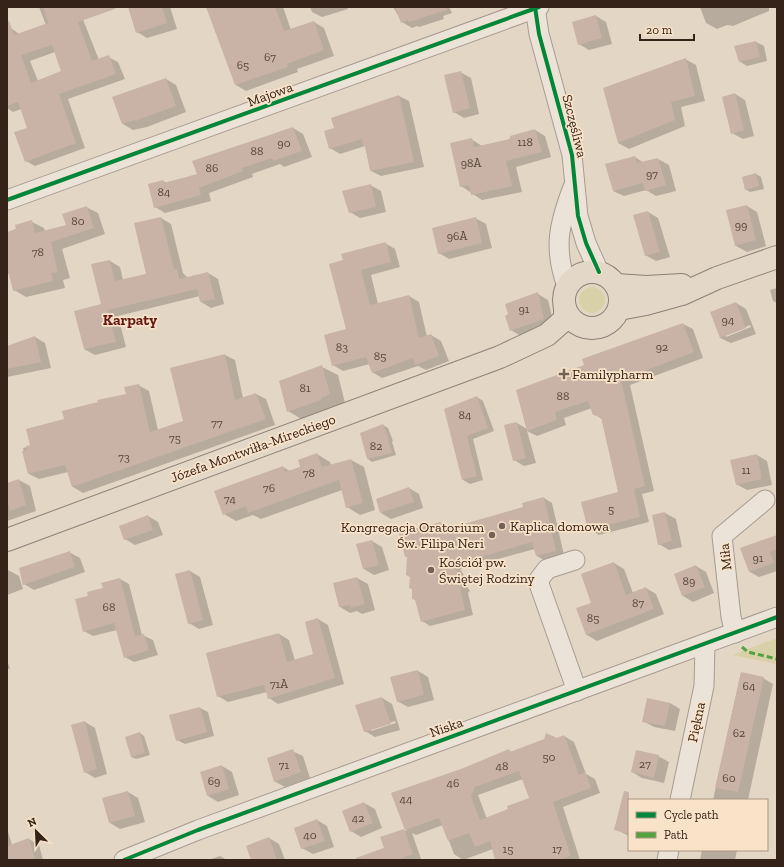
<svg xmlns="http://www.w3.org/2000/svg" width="784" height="867" font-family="'Zilla Slab',serif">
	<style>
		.green { fill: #d8d0a6 }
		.shadow { fill: #0003; fill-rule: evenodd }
		.building { fill: #c8b3a6; fill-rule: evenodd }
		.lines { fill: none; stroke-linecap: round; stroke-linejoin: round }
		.minor-casing { stroke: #a89b90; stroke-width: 21 }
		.major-casing { stroke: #8d8176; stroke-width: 24 }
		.minor { stroke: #ebe2d8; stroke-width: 19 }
		.major { stroke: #e3d7c8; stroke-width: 22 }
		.quiet { stroke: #53a240; stroke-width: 3; stroke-dasharray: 6 3; stroke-linecap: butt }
		.cycleway-casing { stroke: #f8e2c8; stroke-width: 6 }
		.cycleway { stroke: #00873e; stroke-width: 4 }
		.poi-dot { fill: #726155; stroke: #f8e2c8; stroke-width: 1.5 }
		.labels { text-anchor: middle; stroke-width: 3.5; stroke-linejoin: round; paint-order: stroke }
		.number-label { font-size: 12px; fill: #5a463c }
		.street-label { font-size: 14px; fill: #352219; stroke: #f8e2c8 }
		.poi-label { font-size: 14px; fill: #352219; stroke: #f8e2c8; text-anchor: start }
		.neighbourhood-label { font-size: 15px; font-weight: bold; fill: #651915; stroke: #f8e2c8 }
	</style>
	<rect width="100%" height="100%" fill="#e4d6c5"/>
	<g class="green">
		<circle cx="592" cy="300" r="13"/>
		<path d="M 777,638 L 777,664 L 732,655 Z"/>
	</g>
	<g class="shadow">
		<path d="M 39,7 L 78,7 L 99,60 L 108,57 L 118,62 L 125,79 L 68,99 L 85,148 L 35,166 L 26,161 L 28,128 L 21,109 L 13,112 L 7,108 L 7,25 L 19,34 L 46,25 ZM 55,52 L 62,72 L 38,81 L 30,61 Z"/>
		<path d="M 129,7 L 170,7 L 177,29 L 147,38 L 137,32 Z"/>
		<path d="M 205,7 L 283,7 L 291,30 L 314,22 L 324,28 L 334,56 L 297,69 L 298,72 L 246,91 L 236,85 L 218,35 L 216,33 L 208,10 Z"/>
		<path d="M 310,7 L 347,7 L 348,9 L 322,17 L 312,12 Z"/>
		<path d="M 393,7 L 449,7 L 452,13 L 443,16 L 444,19 L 419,27 L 417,26 L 412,28 L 402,22 Z"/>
		<path d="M 700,7 L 773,7 L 769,8 L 769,11 L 733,26 L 727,25 L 717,29 L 706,23 Z"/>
		<path d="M 596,16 L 606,22 L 612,44 L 589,50 L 579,44 Z"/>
		<path d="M 756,42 L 764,46 L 767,61 L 747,66 L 739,61 Z"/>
		<path d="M 685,59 L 696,65 L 705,101 L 681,107 L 685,126 L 629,149 L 618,143 L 674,62 Z"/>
		<path d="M 460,72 L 471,78 L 479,114 L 464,118 L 454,112 Z"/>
		<path d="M 166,79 L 176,85 L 186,112 L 147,127 L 133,130 L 123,124 L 113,97 Z"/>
		<path d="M 735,94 L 745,100 L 754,136 L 743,139 L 732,133 Z"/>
		<path d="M 399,96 L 409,101 L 424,167 L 381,176 L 371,171 L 365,146 L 340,154 L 330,148 Z"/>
		<path d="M 293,128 L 303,134 L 312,157 L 284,167 L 280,164 L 252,174 L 253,177 L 209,193 L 211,201 L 165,213 L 155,207 L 163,181 L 167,183 L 198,175 Z"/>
		<path d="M 535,130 L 545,136 L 551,157 L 516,167 L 522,192 L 482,200 L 461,186 L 471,139 L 482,146 L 512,139 Z"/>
		<path d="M 635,157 L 644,163 L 658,159 L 669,165 L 676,191 L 656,196 L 646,190 L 624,196 L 613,191 Z"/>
		<path d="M 756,174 L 761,177 L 764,189 L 750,192 L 745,189 Z"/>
		<path d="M 370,185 L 381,191 L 386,212 L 360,218 L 350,212 Z"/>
		<path d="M 747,206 L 757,212 L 766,246 L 747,252 L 736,246 Z"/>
		<path d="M 86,207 L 98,213 L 105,234 L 62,249 L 70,278 L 63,280 L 65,288 L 26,297 L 14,290 L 10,273 L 7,274 L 7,233 L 32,222 L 44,228 L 45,231 L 68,226 Z"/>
		<path d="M 648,212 L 658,218 L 670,257 L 656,261 L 645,255 Z"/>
		<path d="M 161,218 L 171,224 L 183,273 L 188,278 L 208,273 L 218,279 L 224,304 L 211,308 L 201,302 L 200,296 L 118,316 L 126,347 L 95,355 L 84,349 L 102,305 L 110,261 L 120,267 L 123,280 L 147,274 Z"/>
		<path d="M 475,218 L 486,224 L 492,248 L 449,259 L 439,253 Z"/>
		<path d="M 385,243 L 395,249 L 400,267 L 371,275 L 378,304 L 409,296 L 419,302 L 427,337 L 431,335 L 441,341 L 449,361 L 426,370 L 418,366 L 382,378 L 372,372 L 370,364 L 343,371 L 333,365 L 347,330 L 344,261 Z"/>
		<path d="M 777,288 L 777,303 L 773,301 L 770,290 Z"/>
		<path d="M 538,294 L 548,300 L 554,325 L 521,336 L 511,330 L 510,315 Z"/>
		<path d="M 736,303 L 746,309 L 756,334 L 731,343 L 720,338 ZM 750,325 L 751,327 L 726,337 L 726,335 Z"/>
		<path d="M 683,324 L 693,329 L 703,358 L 630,385 L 654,491 L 642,494 L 649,522 L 599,535 L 589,529 L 619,493 L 602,419 L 594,414 L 592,408 L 564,418 L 566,425 L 537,436 L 527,431 L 536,463 L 524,466 L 514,460 L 517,423 L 527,429 L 586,365 L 583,359 Z"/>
		<path d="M 35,337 L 45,343 L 51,368 L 7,377 L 7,347 Z"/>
		<path d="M 225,355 L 235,360 L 243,398 L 256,394 L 266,399 L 275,425 L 83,493 L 73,487 L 68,472 L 39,479 L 29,474 L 23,448 L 31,446 L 65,420 L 127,394 L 138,385 L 149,391 L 158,430 L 184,422 L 171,368 Z"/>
		<path d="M 322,367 L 338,375 L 345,403 L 303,420 L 288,411 Z"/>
		<path d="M 477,397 L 483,401 L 494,431 L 473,439 L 483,480 L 470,484 L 463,480 L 445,410 Z"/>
		<path d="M 383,425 L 388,428 L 393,441 L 392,442 L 396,455 L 372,462 L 368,459 Z"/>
		<path d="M 317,454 L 330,462 L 331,465 L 351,460 L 364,467 L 375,510 L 360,515 L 347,507 L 342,490 L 261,519 L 253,515 L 236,521 L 224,514 L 283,467 L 290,471 L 301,468 Z"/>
		<path d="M 757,455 L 767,461 L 772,485 L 747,490 L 736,484 Z"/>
		<path d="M 19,480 L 30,486 L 36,511 L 7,521 L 7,484 Z"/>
		<path d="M 409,488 L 419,494 L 423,508 L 391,519 L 381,513 Z"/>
		<path d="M 544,498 L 552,503 L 564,555 L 545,561 L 537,556 L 535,549 L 460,569 L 467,580 L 464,582 L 470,591 L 468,593 L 473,615 L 430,626 L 422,621 L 411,577 L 408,558 L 406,556 L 441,523 L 450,529 L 524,508 Z"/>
		<path d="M 665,513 L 676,519 L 682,547 L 669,550 L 659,544 Z"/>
		<path d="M 148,516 L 158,522 L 163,535 L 135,545 L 125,539 Z"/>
		<path d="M 777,536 L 777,571 L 759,577 L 750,572 L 741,549 Z"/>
		<path d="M 372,541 L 382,547 L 389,570 L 374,575 L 364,569 L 357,545 Z"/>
		<path d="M 69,552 L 80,558 L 85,572 L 34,590 L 24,584 Z"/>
		<path d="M 614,563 L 624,569 L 633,593 L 646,588 L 656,594 L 664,614 L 597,641 L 587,635 L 593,603 Z"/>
		<path d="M 696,566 L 706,572 L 714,593 L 693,602 L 683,596 Z"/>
		<path d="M 8,570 L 19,576 L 23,589 L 7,595 Z"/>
		<path d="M 190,571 L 200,577 L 213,625 L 199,629 L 189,623 Z"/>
		<path d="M 357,578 L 368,584 L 375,610 L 362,614 L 357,611 L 350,613 L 340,607 L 334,584 Z"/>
		<path d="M 120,579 L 129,584 L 142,635 L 153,640 L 158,655 L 134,662 L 125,657 L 117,630 L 93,636 L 84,631 L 89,597 Z"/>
		<path d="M 318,619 L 328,625 L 344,684 L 278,704 L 269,698 L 267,692 L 228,702 L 218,696 L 207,654 L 279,634 L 289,640 L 295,661 L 314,654 Z"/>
		<path d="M 7,660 L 10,669 L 7,669 Z"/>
		<path d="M 418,671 L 428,677 L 434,700 L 408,707 L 397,701 Z"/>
		<path d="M 741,673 L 763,678 L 773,684 L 748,800 L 713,800 Z"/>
		<path d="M 382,698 L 392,704 L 400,730 L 375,737 L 365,731 ZM 395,721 L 396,723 L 371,731 L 371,729 Z"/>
		<path d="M 670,703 L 680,709 L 675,731 L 654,727 L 643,721 Z"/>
		<path d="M 200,708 L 208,712 L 214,736 L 185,744 L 177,740 L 170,716 Z"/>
		<path d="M 85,722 L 95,728 L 107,774 L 95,778 L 85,772 Z"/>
		<path d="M 140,733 L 144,736 L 150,755 L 136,759 L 131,757 Z"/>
		<path d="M 564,736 L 574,742 L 586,774 L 595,779 L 600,793 L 563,807 L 580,860 L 496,860 L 493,849 L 463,860 L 454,854 L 443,825 L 416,835 L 412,833 L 421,859 L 418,860 L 353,860 L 385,848 L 404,830 L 407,831 L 392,793 L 461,770 L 509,751 L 512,752 ZM 523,779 L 530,799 L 487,819 L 478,795 Z"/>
		<path d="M 292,751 L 303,756 L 310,778 L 285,787 L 274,781 Z"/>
		<path d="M 658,756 L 669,762 L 664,783 L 642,778 L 632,772 Z"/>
		<path d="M 222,766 L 232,772 L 239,795 L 218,802 L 208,796 Z"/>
		<path d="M 128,792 L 138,798 L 145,822 L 120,829 L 110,823 Z"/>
		<path d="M 364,803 L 375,809 L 382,828 L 361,837 L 351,831 Z"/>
		<path d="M 629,810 L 629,836 L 615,829 Z"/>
		<path d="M 317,820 L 327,826 L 334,847 L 313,854 L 302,848 Z"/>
		<path d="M 7,828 L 12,845 L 29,839 L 39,845 L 43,860 L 7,860 Z"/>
		<path d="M 269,838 L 279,844 L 285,860 L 253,860 Z"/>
		<path d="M 702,850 L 737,850 L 735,860 L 700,860 Z"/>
		<path d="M 220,856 L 227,860 L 208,860 Z"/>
	</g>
	<g class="building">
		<path d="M 43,7 L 115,7 L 115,9 L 78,22 L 92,61 L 109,55 L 116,74 L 59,94 L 76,143 L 25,162 L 14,132 L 27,128 L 18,102 L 7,106 L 7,21 L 9,21 L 14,35 L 48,23 ZM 52,45 L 61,71 L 31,83 L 21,55 Z"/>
		<path d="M 128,7 L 162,7 L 167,23 L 136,33 Z"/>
		<path d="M 206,7 L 275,7 L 284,31 L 314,21 L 324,50 L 287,64 L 288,67 L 235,85 Z"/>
		<path d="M 395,7 L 447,7 L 447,10 L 409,22 L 408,20 L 401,23 Z"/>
		<path d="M 596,15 L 602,38 L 578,45 L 572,22 Z"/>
		<path d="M 756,41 L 760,57 L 739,62 L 734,46 Z"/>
		<path d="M 686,58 L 695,96 L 671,102 L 675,120 L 618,143 L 603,88 Z"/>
		<path d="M 461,71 L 470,108 L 453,113 L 444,75 Z"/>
		<path d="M 166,78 L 176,106 L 135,121 L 135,120 L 122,124 L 112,97 Z"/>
		<path d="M 735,93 L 744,130 L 731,134 L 722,97 Z"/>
		<path d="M 399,95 L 414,162 L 370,171 L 365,146 L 363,146 L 362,139 L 329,149 L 324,131 L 334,128 L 331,118 Z"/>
		<path d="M 293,127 L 302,151 L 273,161 L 272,158 L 242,168 L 243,171 L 199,188 L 201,195 L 154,208 L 148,184 L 163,180 L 164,183 L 197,174 L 192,161 Z"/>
		<path d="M 535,129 L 542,152 L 506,161 L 512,186 L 471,195 L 469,185 L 460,187 L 450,143 L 472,138 L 474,147 L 510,139 L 510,136 Z"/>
		<path d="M 635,156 L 637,163 L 658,158 L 666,185 L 645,191 L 643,183 L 613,191 L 605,164 Z"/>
		<path d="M 756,173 L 759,186 L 745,190 L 742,177 Z"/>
		<path d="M 371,184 L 376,207 L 349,213 L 342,191 Z"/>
		<path d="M 747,205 L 756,240 L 735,246 L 726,210 Z"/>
		<path d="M 87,206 L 94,228 L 51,242 L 58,272 L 51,273 L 53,281 L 13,291 L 7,266 L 7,232 L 16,229 L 15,225 L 32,220 L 35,233 L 66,225 L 62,214 Z"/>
		<path d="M 648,211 L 660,252 L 645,256 L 633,215 Z"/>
		<path d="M 161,217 L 174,269 L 177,269 L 179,279 L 208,272 L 215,299 L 200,302 L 197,289 L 108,310 L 116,342 L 84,349 L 74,311 L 101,304 L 91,264 L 110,260 L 115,281 L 146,274 L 134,223 Z"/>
		<path d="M 476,217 L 482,243 L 438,254 L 432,228 Z"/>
		<path d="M 386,242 L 391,262 L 361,270 L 370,305 L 409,295 L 419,338 L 431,334 L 439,356 L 415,365 L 413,358 L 372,373 L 366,357 L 332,366 L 324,335 L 346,329 L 329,264 L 343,260 L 341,254 Z"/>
		<path d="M 538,292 L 544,319 L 510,331 L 505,316 L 508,314 L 505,304 Z"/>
		<path d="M 736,302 L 746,328 L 720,338 L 710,312 Z"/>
		<path d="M 683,323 L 694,352 L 621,380 L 645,486 L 634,489 L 640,517 L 588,530 L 581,502 L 618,492 L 601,417 L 593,415 L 588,401 L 555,412 L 557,420 L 527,431 L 516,390 L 584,365 L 582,359 Z"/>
		<path d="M 35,336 L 41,362 L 7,369 L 7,346 Z"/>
		<path d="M 225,354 L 235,400 L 256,393 L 266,419 L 72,487 L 65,465 L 28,474 L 22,451 L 27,450 L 26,446 L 30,445 L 26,429 L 64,419 L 62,411 L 98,402 L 97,400 L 126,394 L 124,387 L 139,384 L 150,432 L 183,421 L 170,368 Z"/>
		<path d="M 322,365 L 330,394 L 321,398 L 321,400 L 287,412 L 279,381 Z"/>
		<path d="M 477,396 L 488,428 L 467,436 L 477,476 L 462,480 L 444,409 Z"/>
		<path d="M 517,422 L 526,458 L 513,461 L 504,425 Z"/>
		<path d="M 383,424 L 389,439 L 388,439 L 392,453 L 367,459 L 360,433 Z"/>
		<path d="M 317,453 L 322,467 L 351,459 L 363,503 L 346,508 L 339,480 L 248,513 L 246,506 L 223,515 L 214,491 L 283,466 L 285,472 L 300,467 L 298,460 Z"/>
		<path d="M 757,454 L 762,479 L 736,485 L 730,460 Z"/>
		<path d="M 19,479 L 26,505 L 10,511 L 7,498 L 7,483 Z"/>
		<path d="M 409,487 L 414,502 L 380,513 L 376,499 Z"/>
		<path d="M 544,497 L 556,551 L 536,556 L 532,542 L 453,565 L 459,574 L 457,577 L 462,586 L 460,588 L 465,610 L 421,622 L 415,600 L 412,599 L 412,589 L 409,588 L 410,577 L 406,575 L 407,556 L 405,557 L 399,533 L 441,522 L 443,530 L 523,507 L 522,503 Z"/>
		<path d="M 665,512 L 672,541 L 658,545 L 652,515 Z"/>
		<path d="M 148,515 L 153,530 L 124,540 L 119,526 Z"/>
		<path d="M 777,535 L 777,549 L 770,552 L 774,563 L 749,572 L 740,548 Z"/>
		<path d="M 372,540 L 379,565 L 363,569 L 356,544 Z"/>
		<path d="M 70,551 L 75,567 L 23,585 L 19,568 Z"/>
		<path d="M 614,562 L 626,595 L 646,587 L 654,609 L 586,635 L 576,608 L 591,603 L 581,574 Z"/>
		<path d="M 696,565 L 705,587 L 682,596 L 674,574 Z"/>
		<path d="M 190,570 L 203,620 L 188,624 L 175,574 Z"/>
		<path d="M 357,577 L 365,604 L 351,608 L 350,605 L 339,607 L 333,583 Z"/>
		<path d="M 120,578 L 135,636 L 144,634 L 149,650 L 124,658 L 114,623 L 83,632 L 75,599 L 88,596 L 87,592 L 103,588 L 101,583 Z"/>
		<path d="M 318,618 L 335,678 L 268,699 L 264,685 L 217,697 L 206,653 L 279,633 L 287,662 L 313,654 L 305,622 Z"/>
		<path d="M 418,670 L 424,695 L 397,702 L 390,677 Z"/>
		<path d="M 741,672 L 764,677 L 738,792 L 715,788 Z"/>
		<path d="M 382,697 L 391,724 L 364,732 L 355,705 Z"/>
		<path d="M 647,698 L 670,703 L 665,726 L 642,722 Z"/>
		<path d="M 200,707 L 207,732 L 176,741 L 169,715 Z"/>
		<path d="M 85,721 L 97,769 L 84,773 L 71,725 Z"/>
		<path d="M 140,732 L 145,753 L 131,757 L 125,737 Z"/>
		<path d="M 546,733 L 557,738 L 564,735 L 579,775 L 585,772 L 591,788 L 553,802 L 571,856 L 556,860 L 495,860 L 490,841 L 475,847 L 469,833 L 448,841 L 439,818 L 405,830 L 391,793 L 461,769 L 509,749 L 510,752 L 544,739 ZM 519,771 L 529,798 L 507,806 L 508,809 L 480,820 L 471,797 L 475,787 Z"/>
		<path d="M 293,749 L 301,772 L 274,782 L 267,758 Z"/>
		<path d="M 636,750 L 659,755 L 654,778 L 631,772 Z"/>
		<path d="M 222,765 L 229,789 L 207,796 L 200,772 Z"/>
		<path d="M 128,791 L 135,816 L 109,823 L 102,798 Z"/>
		<path d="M 624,791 L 629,792 L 629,834 L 614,830 Z"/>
		<path d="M 364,802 L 373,823 L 350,832 L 342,811 Z"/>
		<path d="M 317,819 L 325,841 L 301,849 L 294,828 Z"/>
		<path d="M 404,829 L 413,854 L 398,860 L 356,860 L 356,858 L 384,848 L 380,837 Z"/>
		<path d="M 269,837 L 277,860 L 251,860 L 246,846 Z"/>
		<path d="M 29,838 L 35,860 L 7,860 L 7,846 Z"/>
	</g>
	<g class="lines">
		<g class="minor-casing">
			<g id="minor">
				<path d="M 535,7 L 539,34 L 572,155 L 578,216 L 586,243 L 599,272"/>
				<path d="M 7,200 L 539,7"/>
				<path d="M 567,286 C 553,248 559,224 573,187"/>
				<path d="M 575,560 L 547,569 L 538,581 L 577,691"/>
				<path d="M 735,633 L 731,617 L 722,536 L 765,500"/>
				<path d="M 680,800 L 704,686 L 705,644"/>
				<path d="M 124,860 L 198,830 L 777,617"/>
				<path d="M 667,860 L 669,850"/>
			</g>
		</g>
		<g class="major-casing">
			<g id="major">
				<circle cx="592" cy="300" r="28"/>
				<path d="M 616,285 L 646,287 L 682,285"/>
				<path d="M 619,309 L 646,304 L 682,294 L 717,278 L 777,257"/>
				<path d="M 7,540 L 500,357 L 547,335 L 565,319 L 565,310"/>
			</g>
		</g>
		<use href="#minor" class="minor"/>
		<use href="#major" class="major"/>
		<path class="quiet" d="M 742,647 L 748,652 L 777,659"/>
		<g class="cycleway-casing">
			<g id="cycleway">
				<path d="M 535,7 L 539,34 L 572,155 L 578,216 L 586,243 L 599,272"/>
				<path d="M 7,200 L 539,7"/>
				<path d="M 124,860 L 198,830 L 777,617"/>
			</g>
		</g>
		<use href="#cycleway" class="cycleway"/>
	</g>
	<g class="poi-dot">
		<path d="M562 368h4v4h4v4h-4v4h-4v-4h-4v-4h4z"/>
		<circle cx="502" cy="526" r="4"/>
		<circle cx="492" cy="535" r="4"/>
		<circle cx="431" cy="570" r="4"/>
	</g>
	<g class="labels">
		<g class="number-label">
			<text x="270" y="61">67</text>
			<text x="243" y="69">65</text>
			<text x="525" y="146">118</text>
			<text x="284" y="147">90</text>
			<text x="257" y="155">88</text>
			<text x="471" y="167">98A</text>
			<text x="212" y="172">86</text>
			<text x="652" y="178">97</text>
			<text x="164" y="196">84</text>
			<text x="78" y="225">80</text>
			<text x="741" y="229">99</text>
			<text x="457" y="240">96A</text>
			<text x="38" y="256">78</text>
			<text x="524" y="313">91</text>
			<text x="728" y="324">94</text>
			<text x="342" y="351">83</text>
			<text x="662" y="351">92</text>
			<text x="380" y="360">85</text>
			<text x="305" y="392">81</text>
			<text x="563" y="400">88</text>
			<text x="465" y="419">84</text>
			<text x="217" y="427">77</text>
			<text x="175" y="442">75</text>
			<text x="376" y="450">82</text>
			<text x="124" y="461">73</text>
			<text x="746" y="474">11</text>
			<text x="309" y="477">78</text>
			<text x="269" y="492">76</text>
			<text x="230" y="503">74</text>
			<text x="611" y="513">5</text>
			<text x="758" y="562">91</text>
			<text x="689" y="585">89</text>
			<text x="638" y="607">87</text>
			<text x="109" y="611">68</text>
			<text x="593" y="622">85</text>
			<text x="279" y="688">71A</text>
			<text x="749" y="690">64</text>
			<text x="739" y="737">62</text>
			<text x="549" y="761">50</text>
			<text x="645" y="768">27</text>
			<text x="284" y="769">71</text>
			<text x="502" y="770">48</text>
			<text x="729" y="782">60</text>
			<text x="214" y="785">69</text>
			<text x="453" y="787">46</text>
			<text x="406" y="803">44</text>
			<text x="358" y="822">42</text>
			<text x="310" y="839">40</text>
			<text x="508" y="853">15</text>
			<text x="557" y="853">17</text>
		</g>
		<g class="street-label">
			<text transform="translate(270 94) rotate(-20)" y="5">Majowa</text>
			<text transform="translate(575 126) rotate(76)" y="5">Szczęśliwa</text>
			<text transform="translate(253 448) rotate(-20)" y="5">Józefa Montwiłła-Mireckiego</text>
			<text transform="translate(725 557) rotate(-96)" y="5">Miła</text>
			<text transform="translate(696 722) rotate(-78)" y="5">Piękna</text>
			<text transform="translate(446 727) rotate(-20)" y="5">Niska</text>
		</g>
		<g class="poi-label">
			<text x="572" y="379">Familypharm</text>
			<text x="510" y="531">Kaplica domowa</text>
			<text x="484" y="532" text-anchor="end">Kongregacja Oratorium<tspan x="484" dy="16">Św. Filipa Neri</tspan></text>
			<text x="439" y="567">Kościół pw.<tspan x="439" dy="16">Świętej Rodziny</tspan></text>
		</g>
		<g class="neighbourhood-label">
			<text x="130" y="325">Karpaty</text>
		</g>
	</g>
	<rect width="784" height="867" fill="none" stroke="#352219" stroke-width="16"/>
	<rect x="628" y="799" width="140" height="52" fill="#f8e2c8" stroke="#aa9582"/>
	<rect x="636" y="812" width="20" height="6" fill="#00873e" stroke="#aa9582"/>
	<text x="664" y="819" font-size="12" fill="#352219">Cycle path</text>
	<rect x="636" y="832" width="20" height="6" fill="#53a240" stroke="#aa9582"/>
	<text x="664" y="839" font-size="12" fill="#352219">Path</text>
	<g transform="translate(36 831) rotate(336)" stroke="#f8e2c8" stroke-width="3" paint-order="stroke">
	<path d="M0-3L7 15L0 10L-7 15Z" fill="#352219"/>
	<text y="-6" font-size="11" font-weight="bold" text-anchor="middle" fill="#352219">N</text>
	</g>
	<path d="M640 34v6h54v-6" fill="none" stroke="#352219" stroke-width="2"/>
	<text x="646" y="34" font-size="12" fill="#352219" stroke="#f8e2c8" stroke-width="3" paint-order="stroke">20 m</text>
</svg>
